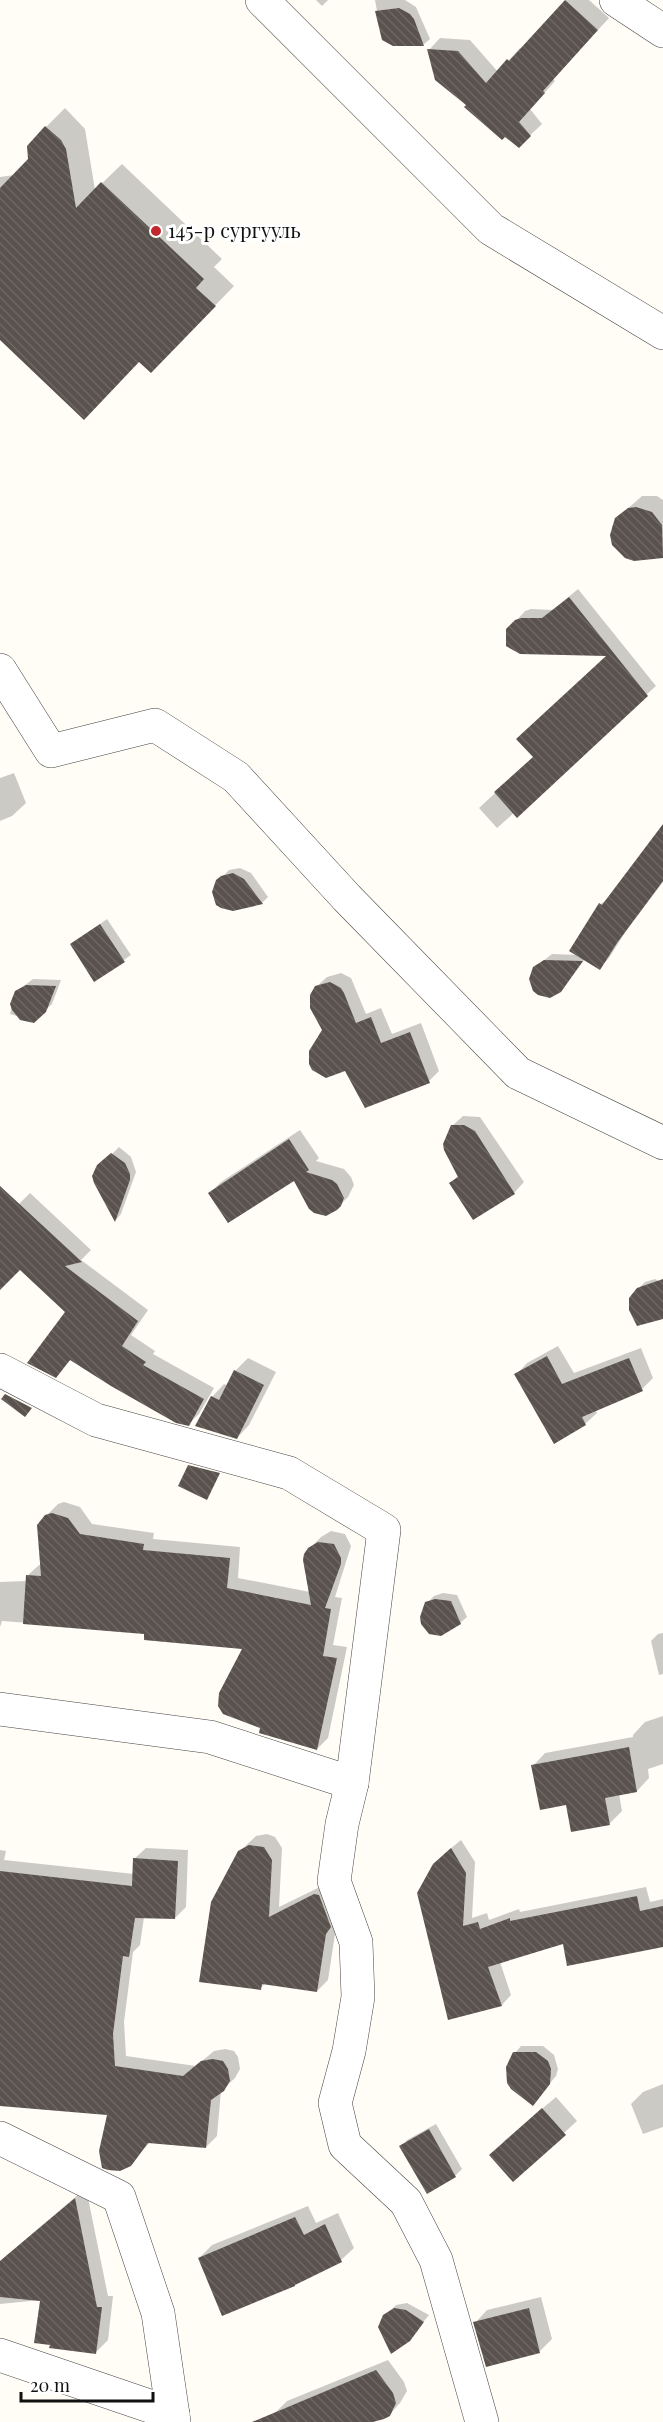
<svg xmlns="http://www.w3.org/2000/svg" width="663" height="2422" font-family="'Playfair Display',serif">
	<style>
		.shadow { fill: #0003 }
		.building { fill: url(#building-back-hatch) }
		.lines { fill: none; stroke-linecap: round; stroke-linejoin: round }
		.street-casing { stroke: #444; stroke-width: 34 }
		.street { stroke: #fff; stroke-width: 33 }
		.poi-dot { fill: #c4262e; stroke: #fff; stroke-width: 2 }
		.labels { text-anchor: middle; stroke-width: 6; stroke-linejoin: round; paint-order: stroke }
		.poi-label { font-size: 20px; fill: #111; stroke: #fff; text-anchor: start }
	</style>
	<defs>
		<pattern id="building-back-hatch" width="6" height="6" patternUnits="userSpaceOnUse" patternTransform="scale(1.5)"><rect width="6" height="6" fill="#5a524d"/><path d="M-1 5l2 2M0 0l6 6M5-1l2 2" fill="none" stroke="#6d6662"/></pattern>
	</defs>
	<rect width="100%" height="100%" fill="#fffdf5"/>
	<g class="shadow">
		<path d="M 316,0 L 328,0 L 322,6 Z"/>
		<path d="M 375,0 L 405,0 L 416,7 L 430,39 L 423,45 L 381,33 Z"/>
		<path d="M 566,0 L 589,0 L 609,18 L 553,79 L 555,81 L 530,109 L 542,124 L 519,146 L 468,105 L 429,50 L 440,38 L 470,40 L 498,72 L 520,48 L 521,50 Z"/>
		<path d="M 65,108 L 85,129 L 95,190 L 122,164 L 222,259 L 214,267 L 234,286 L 170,352 L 139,360 L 0,338 L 0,177 L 14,175 L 29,159 L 46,127 Z"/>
		<path d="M 642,496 L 657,496 L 663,500 L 663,556 L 634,559 L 625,557 L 613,544 L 612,527 L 616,519 Z"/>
		<path d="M 578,589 L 656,686 L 497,828 L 479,808 L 535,756 L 609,655 L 516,621 L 525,611 L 531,609 L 553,610 Z"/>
		<path d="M 14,773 L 26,803 L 12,816 L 0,821 L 0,778 Z"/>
		<path d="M 663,832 L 663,882 L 626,931 L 609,958 L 600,968 L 585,959 L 560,991 L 534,968 L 552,954 L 579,955 L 571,950 L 601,904 L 612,895 Z"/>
		<path d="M 240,868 L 251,873 L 268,897 L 262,903 L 218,881 L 229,870 Z"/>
		<path d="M 107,919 L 131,955 L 95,980 L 71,945 Z"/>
		<path d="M 341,973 L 351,978 L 366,1014 L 381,1008 L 392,1034 L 421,1023 L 439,1071 L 429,1081 L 323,1030 L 316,987 L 327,977 Z"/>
		<path d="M 33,979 L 61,980 L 52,1004 L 34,1021 L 10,1014 L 16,992 Z"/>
		<path d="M 463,1116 L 480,1117 L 524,1182 L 514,1193 L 451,1183 L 459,1175 L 452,1126 Z"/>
		<path d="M 300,1130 L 319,1158 L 316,1161 L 344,1169 L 351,1177 L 354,1185 L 348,1197 L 336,1209 L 294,1178 L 210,1193 L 221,1182 Z"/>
		<path d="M 119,1147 L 131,1157 L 136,1172 L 121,1214 L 116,1220 L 95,1171 Z"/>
		<path d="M 30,1193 L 91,1250 L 81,1260 L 148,1310 L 131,1335 L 155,1351 L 153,1354 L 214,1388 L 199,1414 L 188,1424 L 71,1359 L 56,1376 L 67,1312 L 19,1268 L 0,1288 L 0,1198 L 14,1209 Z"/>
		<path d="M 655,1279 L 663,1284 L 663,1312 L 638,1289 L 645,1282 Z"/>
		<path d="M 558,1346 L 574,1373 L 641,1348 L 653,1378 L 642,1389 L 595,1410 L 597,1413 L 585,1424 L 555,1442 L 516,1375 L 527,1363 Z"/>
		<path d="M 248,1358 L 276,1372 L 249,1425 L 237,1438 L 212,1397 L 224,1384 L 228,1386 L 235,1371 Z"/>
		<path d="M 64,1502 L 80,1507 L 92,1524 L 154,1533 L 153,1539 L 240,1547 L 238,1578 L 310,1592 L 309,1549 L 321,1537 L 331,1531 L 345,1534 L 351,1546 L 335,1597 L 342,1598 L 333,1645 L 347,1647 L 328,1738 L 317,1749 L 244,1648 L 146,1632 L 2,1621 L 0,1627 L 0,1582 L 27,1581 L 27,1576 L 39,1565 L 42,1565 L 46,1516 L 58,1504 Z"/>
		<path d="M 443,1593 L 457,1595 L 467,1617 L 460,1623 L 427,1603 L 434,1596 Z"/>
		<path d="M 663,1633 L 663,1674 L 659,1675 L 651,1641 L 658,1634 Z"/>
		<path d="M 663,1716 L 663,1764 L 648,1769 L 649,1778 L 637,1791 L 619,1794 L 622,1811 L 609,1824 L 568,1804 L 533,1766 L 545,1753 L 633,1737 L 633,1735 L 645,1722 Z"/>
		<path d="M 267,1834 L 275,1837 L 282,1848 L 279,1907 L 326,1884 L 337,1921 L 328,1980 L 317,1991 L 266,1983 L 260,1988 L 239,1852 L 256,1836 Z"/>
		<path d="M 461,1840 L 475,1862 L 472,1918 L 487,1913 L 489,1920 L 519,1909 L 520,1912 L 646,1887 L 650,1902 L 663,1899 L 663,1945 L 564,1942 L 500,1962 L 511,1995 L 502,2005 L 450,2018 L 444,1854 Z"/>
		<path d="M 146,1848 L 188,1850 L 186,1907 L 175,1918 L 144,1917 L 140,1945 L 133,1952 L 124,2022 L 126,2056 L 196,2066 L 214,2051 L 225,2049 L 234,2051 L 238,2057 L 240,2069 L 235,2078 L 221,2091 L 217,2136 L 206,2147 L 150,2142 L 130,2165 L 109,2114 L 0,2104 L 0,1850 L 6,1851 L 4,1860 L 134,1874 L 134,1859 Z"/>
		<path d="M 521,2046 L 543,2046 L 554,2055 L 558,2069 L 556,2076 L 533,2104 L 515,2053 Z"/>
		<path d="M 663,2084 L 663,2127 L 643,2134 L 631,2104 L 643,2092 Z"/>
		<path d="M 556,2097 L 577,2121 L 513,2180 L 503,2142 Z"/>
		<path d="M 436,2124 L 462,2169 L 456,2175 L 427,2192 L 401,2147 L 407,2140 Z"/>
		<path d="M 86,2188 L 108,2296 L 113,2296 L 108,2340 L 96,2352 L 41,2300 L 0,2304 L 0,2261 Z"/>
		<path d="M 308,2206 L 316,2223 L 338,2213 L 354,2248 L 341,2260 L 299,2281 L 199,2258 L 212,2245 Z"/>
		<path d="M 541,2297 L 552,2339 L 540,2351 L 475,2323 L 487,2310 Z"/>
		<path d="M 407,2303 L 429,2315 L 409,2339 L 391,2352 L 381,2333 L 381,2321 L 396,2305 Z"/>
		<path d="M 388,2360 L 404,2382 L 407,2391 L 400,2403 L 389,2415 L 366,2422 L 280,2422 L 276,2412 L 287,2401 Z"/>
	</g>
	<g class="building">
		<path d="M 565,0 L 598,30 L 543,91 L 545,93 L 519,122 L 531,136 L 519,148 L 505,137 L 502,140 L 464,107 L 466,105 L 435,80 L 427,49 L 458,51 L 486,83 L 507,59 L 509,61 Z"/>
		<path d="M 399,8 L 410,14 L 414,19 L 424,46 L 393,46 L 382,40 L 375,11 Z"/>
		<path d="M 45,126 L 61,140 L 66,149 L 76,208 L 101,182 L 204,279 L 196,288 L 216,306 L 151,373 L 139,362 L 84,420 L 0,340 L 0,188 L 28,159 L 27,146 Z"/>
		<path d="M 636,507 L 652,512 L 662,525 L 663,558 L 634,561 L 625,558 L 612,545 L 610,535 L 615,518 L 628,508 Z"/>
		<path d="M 569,597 L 648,696 L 517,818 L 494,792 L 533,757 L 516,739 L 606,656 L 520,654 L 506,646 L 506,629 L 515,620 L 521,618 L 542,618 Z"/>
		<path d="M 663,824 L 663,881 L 617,943 L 600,970 L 569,951 L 599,903 L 602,905 Z"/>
		<path d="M 233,873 L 244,879 L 263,904 L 233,911 L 221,908 L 216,905 L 212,892 L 216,880 L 221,876 Z"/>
		<path d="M 100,924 L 125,962 L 94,982 L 70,944 Z"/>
		<path d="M 544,960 L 583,961 L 561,992 L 550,998 L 538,995 L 533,991 L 529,979 L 533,967 Z"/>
		<path d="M 330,982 L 341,988 L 344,993 L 356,1023 L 371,1017 L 381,1043 L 410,1032 L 430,1083 L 365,1108 L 345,1071 L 326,1078 L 312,1070 L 309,1064 L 309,1051 L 322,1030 L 310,1008 L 310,995 L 315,986 Z"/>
		<path d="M 26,985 L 56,986 L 46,1012 L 34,1023 L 20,1020 L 12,1010 L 10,1004 L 15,991 Z"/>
		<path d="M 451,1125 L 464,1125 L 475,1131 L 515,1194 L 473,1220 L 449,1183 L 458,1177 L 444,1150 L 443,1144 Z"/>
		<path d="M 289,1139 L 309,1170 L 306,1172 L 332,1180 L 337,1184 L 344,1198 L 341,1206 L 337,1210 L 326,1216 L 314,1213 L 309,1209 L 294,1181 L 228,1223 L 208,1193 Z"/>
		<path d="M 111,1153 L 125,1163 L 130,1174 L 130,1180 L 115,1222 L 94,1183 L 92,1176 L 97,1165 Z"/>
		<path d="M 0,1186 L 82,1262 L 65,1266 L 138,1321 L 122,1346 L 146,1362 L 143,1365 L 204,1399 L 189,1426 L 176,1423 L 111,1386 L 70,1360 L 56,1378 L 27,1363 L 65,1312 L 20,1270 L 0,1290 Z"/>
		<path d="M 663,1279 L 663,1319 L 637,1326 L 629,1310 L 629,1298 L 637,1288 Z"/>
		<path d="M 547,1356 L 562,1384 L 629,1358 L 643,1391 L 582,1417 L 586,1425 L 554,1444 L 514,1374 Z"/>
		<path d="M 234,1370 L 264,1385 L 237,1439 L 195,1426 L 211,1396 L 219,1400 Z"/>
		<path d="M 5,1394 L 32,1408 L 25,1417 L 1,1399 Z"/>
		<path d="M 188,1465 L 220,1473 L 207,1500 L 178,1486 Z"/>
		<path d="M 52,1513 L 68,1518 L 80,1534 L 144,1544 L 143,1550 L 230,1558 L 227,1588 L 311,1605 L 303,1560 L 304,1554 L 308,1548 L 318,1542 L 334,1544 L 341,1558 L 341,1564 L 325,1608 L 331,1609 L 323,1656 L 337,1658 L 317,1750 L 259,1733 L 260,1728 L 223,1714 L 218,1706 L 219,1693 L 242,1649 L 144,1640 L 144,1634 L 23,1624 L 26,1575 L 41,1576 L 37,1525 L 45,1515 Z"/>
		<path d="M 435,1599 L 451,1601 L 461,1624 L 441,1636 L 429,1634 L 421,1624 L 420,1617 L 425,1602 Z"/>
		<path d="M 629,1747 L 637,1792 L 605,1798 L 610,1825 L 571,1832 L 566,1805 L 540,1810 L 531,1765 Z"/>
		<path d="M 249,1845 L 264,1847 L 272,1860 L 269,1917 L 314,1894 L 319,1895 L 331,1927 L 326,1934 L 317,1992 L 262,1984 L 261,1990 L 199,1982 L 211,1902 L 238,1851 Z"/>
		<path d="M 451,1848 L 466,1873 L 463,1926 L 478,1922 L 480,1929 L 510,1918 L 510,1921 L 637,1896 L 640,1911 L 663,1906 L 663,1947 L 567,1966 L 563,1944 L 488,1967 L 502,2006 L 448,2020 L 417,1893 L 433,1864 Z"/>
		<path d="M 133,1858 L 178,1861 L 175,1919 L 135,1918 L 129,1957 L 123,1956 L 113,2034 L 115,2066 L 183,2076 L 201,2061 L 213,2059 L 223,2061 L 228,2069 L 230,2081 L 224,2091 L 211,2100 L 206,2148 L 148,2143 L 131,2166 L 120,2171 L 108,2170 L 102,2168 L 99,2151 L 107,2115 L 0,2106 L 0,1871 L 132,1886 Z"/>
		<path d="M 513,2052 L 536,2052 L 548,2061 L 551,2069 L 550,2084 L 533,2106 L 511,2089 L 507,2083 L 506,2067 Z"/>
		<path d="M 542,2108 L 566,2135 L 513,2182 L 489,2155 Z"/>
		<path d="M 429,2129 L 456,2177 L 427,2194 L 399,2146 Z"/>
		<path d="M 75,2198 L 97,2307 L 102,2307 L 96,2354 L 49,2348 L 50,2345 L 34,2343 L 40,2301 L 0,2297 L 0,2261 Z"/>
		<path d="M 295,2217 L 304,2235 L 325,2224 L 342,2262 L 295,2285 L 295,2286 L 222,2316 L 198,2258 Z"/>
		<path d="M 394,2308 L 406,2310 L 424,2322 L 410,2341 L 391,2354 L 378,2327 L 383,2315 Z"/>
		<path d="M 529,2308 L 540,2353 L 486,2367 L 473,2322 Z"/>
		<path d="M 376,2370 L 393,2393 L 396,2403 L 390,2416 L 384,2419 L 373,2422 L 252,2422 Z"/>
	</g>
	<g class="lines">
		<g class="street-casing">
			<g id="street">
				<path d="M 262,0 L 491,229 L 663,333"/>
				<path d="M 616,0 L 663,31"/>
				<path d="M 0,670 L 51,751 L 155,725 L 236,777 L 347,898 L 518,1073 L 663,1143"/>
				<path d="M 0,1370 L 96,1420 L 289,1473 L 384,1530 L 352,1783 L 342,1824 L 334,1881 L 356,1942 L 358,1997 L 349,2051 L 335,2103 L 345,2145 L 406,2202 L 436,2260 L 482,2422"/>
				<path d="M 0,1709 L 210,1737 L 352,1783"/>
				<path d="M 0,2138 L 119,2197 L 158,2313 L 174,2422"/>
				<path d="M 0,2355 L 173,2414"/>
			</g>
		</g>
		<use href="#street" class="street"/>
	</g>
	<circle class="poi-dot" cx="156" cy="231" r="6"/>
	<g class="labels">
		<g class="poi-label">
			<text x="168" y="238">145-р сургууль</text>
		</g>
	</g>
	<path d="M21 2392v9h132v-9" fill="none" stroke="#111111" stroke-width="3"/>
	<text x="30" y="2392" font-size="18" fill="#111111" stroke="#ffffff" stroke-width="4.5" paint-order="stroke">20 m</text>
</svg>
